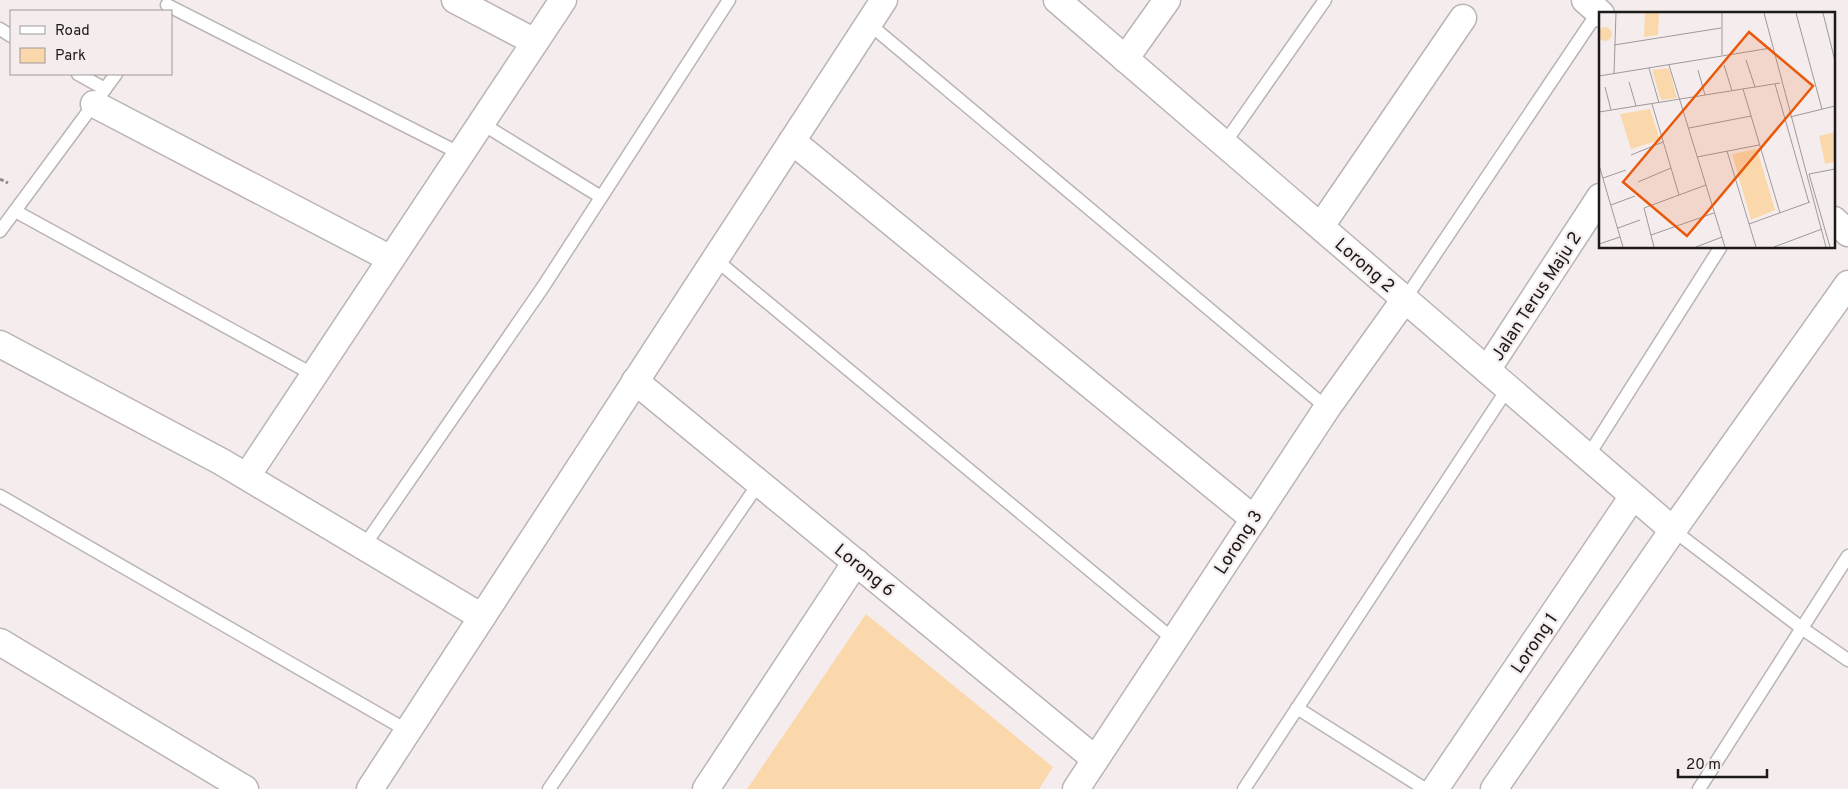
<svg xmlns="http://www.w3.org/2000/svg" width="1848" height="789" font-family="Overpass,sans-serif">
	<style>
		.green { fill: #fbd8ac }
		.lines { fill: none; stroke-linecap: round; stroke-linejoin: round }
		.lane-casing { stroke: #bbb4b4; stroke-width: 15 }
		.street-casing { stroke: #bbb4b4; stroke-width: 29 }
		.path { stroke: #938d8d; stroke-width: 3; stroke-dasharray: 4 2.5; stroke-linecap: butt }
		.lane { stroke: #fff; stroke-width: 12 }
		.street { stroke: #fff; stroke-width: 26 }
		.labels { text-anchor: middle; stroke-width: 4.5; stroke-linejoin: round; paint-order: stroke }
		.street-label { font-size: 18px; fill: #1d1a1a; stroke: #f5eded }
		.inset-road { fill: none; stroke: #9f9999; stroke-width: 1 }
		.view { fill: #e8590c; fill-opacity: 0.15; stroke: #e8590c; stroke-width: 2.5 }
		.inset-edge { fill: none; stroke: #1d1a1a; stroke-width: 2.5 }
	</style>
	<rect width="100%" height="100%" fill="#f5eded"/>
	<path class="green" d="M 866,614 L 1053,767 L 1039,789 L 747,789 Z"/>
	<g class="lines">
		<g class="lane-casing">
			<g id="lane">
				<path d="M 167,5 L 461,154"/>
				<path d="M 868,23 L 1327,408"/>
				<path d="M 0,29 L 11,36"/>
				<path d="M 78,74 L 105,89"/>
				<path d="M 481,123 L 601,197"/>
				<path d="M 1224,144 L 1325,0"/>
				<path d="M 15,211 L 314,375"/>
				<path d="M 0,231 L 116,74"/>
				<path d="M 715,259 L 1174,640"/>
				<path d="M 1405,299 L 1598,12"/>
				<path d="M 1588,456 L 1720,248"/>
				<path d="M 0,496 L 408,731"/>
				<path d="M 1673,530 L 1803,629 L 1848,660"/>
				<path d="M 364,546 L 543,287 L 729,0"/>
				<path d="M 1297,708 L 1425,789"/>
				<path d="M 549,789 L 759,483"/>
				<path d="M 1244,789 L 1508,388"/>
				<path d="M 1699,789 L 1848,556"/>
			</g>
		</g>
		<g class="street-casing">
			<g id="street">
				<path d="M 455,0 L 535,42"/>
				<path d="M 1057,0 L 1673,530"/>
				<path d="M 1585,0 L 1601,14"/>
				<path d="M 1125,59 L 1167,0"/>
				<path d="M 94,104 L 391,259"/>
				<path d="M 792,141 L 1254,519"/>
				<path d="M 1834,220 L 1848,233"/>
				<path d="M 1321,226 L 1463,18"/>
				<path d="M 0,344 L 222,462 L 482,617"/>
				<path d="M 1487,370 L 1600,197"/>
				<path d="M 635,381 L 1095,759"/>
				<path d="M 247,476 L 563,0"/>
				<path d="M 0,642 L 245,789"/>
				<path d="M 370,789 L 884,0"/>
				<path d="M 706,789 L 856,562"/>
				<path d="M 1076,789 L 1327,408 L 1405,299"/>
				<path d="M 1435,789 L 1633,496"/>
				<path d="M 1494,789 L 1673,530 L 1848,284"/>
			</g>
		</g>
		<path class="path" d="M 0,179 L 8,183"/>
		<use href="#lane" class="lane"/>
		<use href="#street" class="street"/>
	</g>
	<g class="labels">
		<g class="street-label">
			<text transform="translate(1365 265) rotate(41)" y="6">Lorong 2</text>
			<text transform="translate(1536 296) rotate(-57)" y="6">Jalan Terus Maju 2</text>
			<text transform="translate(1238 542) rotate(-57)" y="6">Lorong 3</text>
			<text transform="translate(865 570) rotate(39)" y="6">Lorong 6</text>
			<text transform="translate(1534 643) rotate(-56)" y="6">Lorong 1</text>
		</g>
	</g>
	<g transform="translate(1599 12)">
		<rect width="236" height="236" fill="#f5eded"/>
		<path d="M 46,1 L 60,1 L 59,23 L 45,25 ZM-1 22a7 7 0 1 1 14 0a7 7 0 1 1-14 0ZM 70,56 L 78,86 L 62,88 L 53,58 ZM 51,97 L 61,128 L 32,137 L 21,102 ZM 236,120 L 236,150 L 226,152 L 220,124 ZM 158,137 L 176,198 L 152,208 L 133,142 Z" fill="#fbd8ac"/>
		<path class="inset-road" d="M 165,1 L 227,235M 197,1 L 223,97M 224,1 L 236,49M 15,33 L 122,16M 123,43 L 123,1M 147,48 L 156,75M 70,53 L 126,235M 125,53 L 133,79M 50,56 L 60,91M 99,58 L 106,83M 15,62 L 17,1M 0,64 L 172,36M 30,70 L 37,94M 176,72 L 210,191M 6,75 L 12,98M 144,77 L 181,201M 53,92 L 80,183M 0,100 L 181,71M 191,105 L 236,94M 90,116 L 152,104M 128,139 L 157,235M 32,143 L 64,130M 98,145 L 160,133M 0,153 L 24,235M 210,162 L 231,235M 210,162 L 236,157M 4,166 L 27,158M 39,170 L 72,156M 12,193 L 36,184M 150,212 L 211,190M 19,216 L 41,208M 52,223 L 115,201M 0,232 L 21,225M 55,235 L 45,196 L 107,173M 97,235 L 123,225M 175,235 L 223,217"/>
		<path class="view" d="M 150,20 L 214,74 L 88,224 L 24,170 Z"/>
		<rect width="236" height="236" class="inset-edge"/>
	</g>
	<rect x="10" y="10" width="162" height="65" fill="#f5eded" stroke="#9f9999"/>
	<rect x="20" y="26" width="25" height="8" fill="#ffffff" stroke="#9f9999"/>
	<text x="55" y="35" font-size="15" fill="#1d1a1a">Road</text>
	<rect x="20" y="48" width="25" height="15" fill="#fbd8ac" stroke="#9f9999"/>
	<text x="55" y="60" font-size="15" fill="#1d1a1a">Park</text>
	<path d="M1678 769v8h89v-8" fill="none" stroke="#1d1a1a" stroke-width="2.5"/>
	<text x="1686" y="769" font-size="15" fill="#1d1a1a" stroke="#f5eded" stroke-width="4" paint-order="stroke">20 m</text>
</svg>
